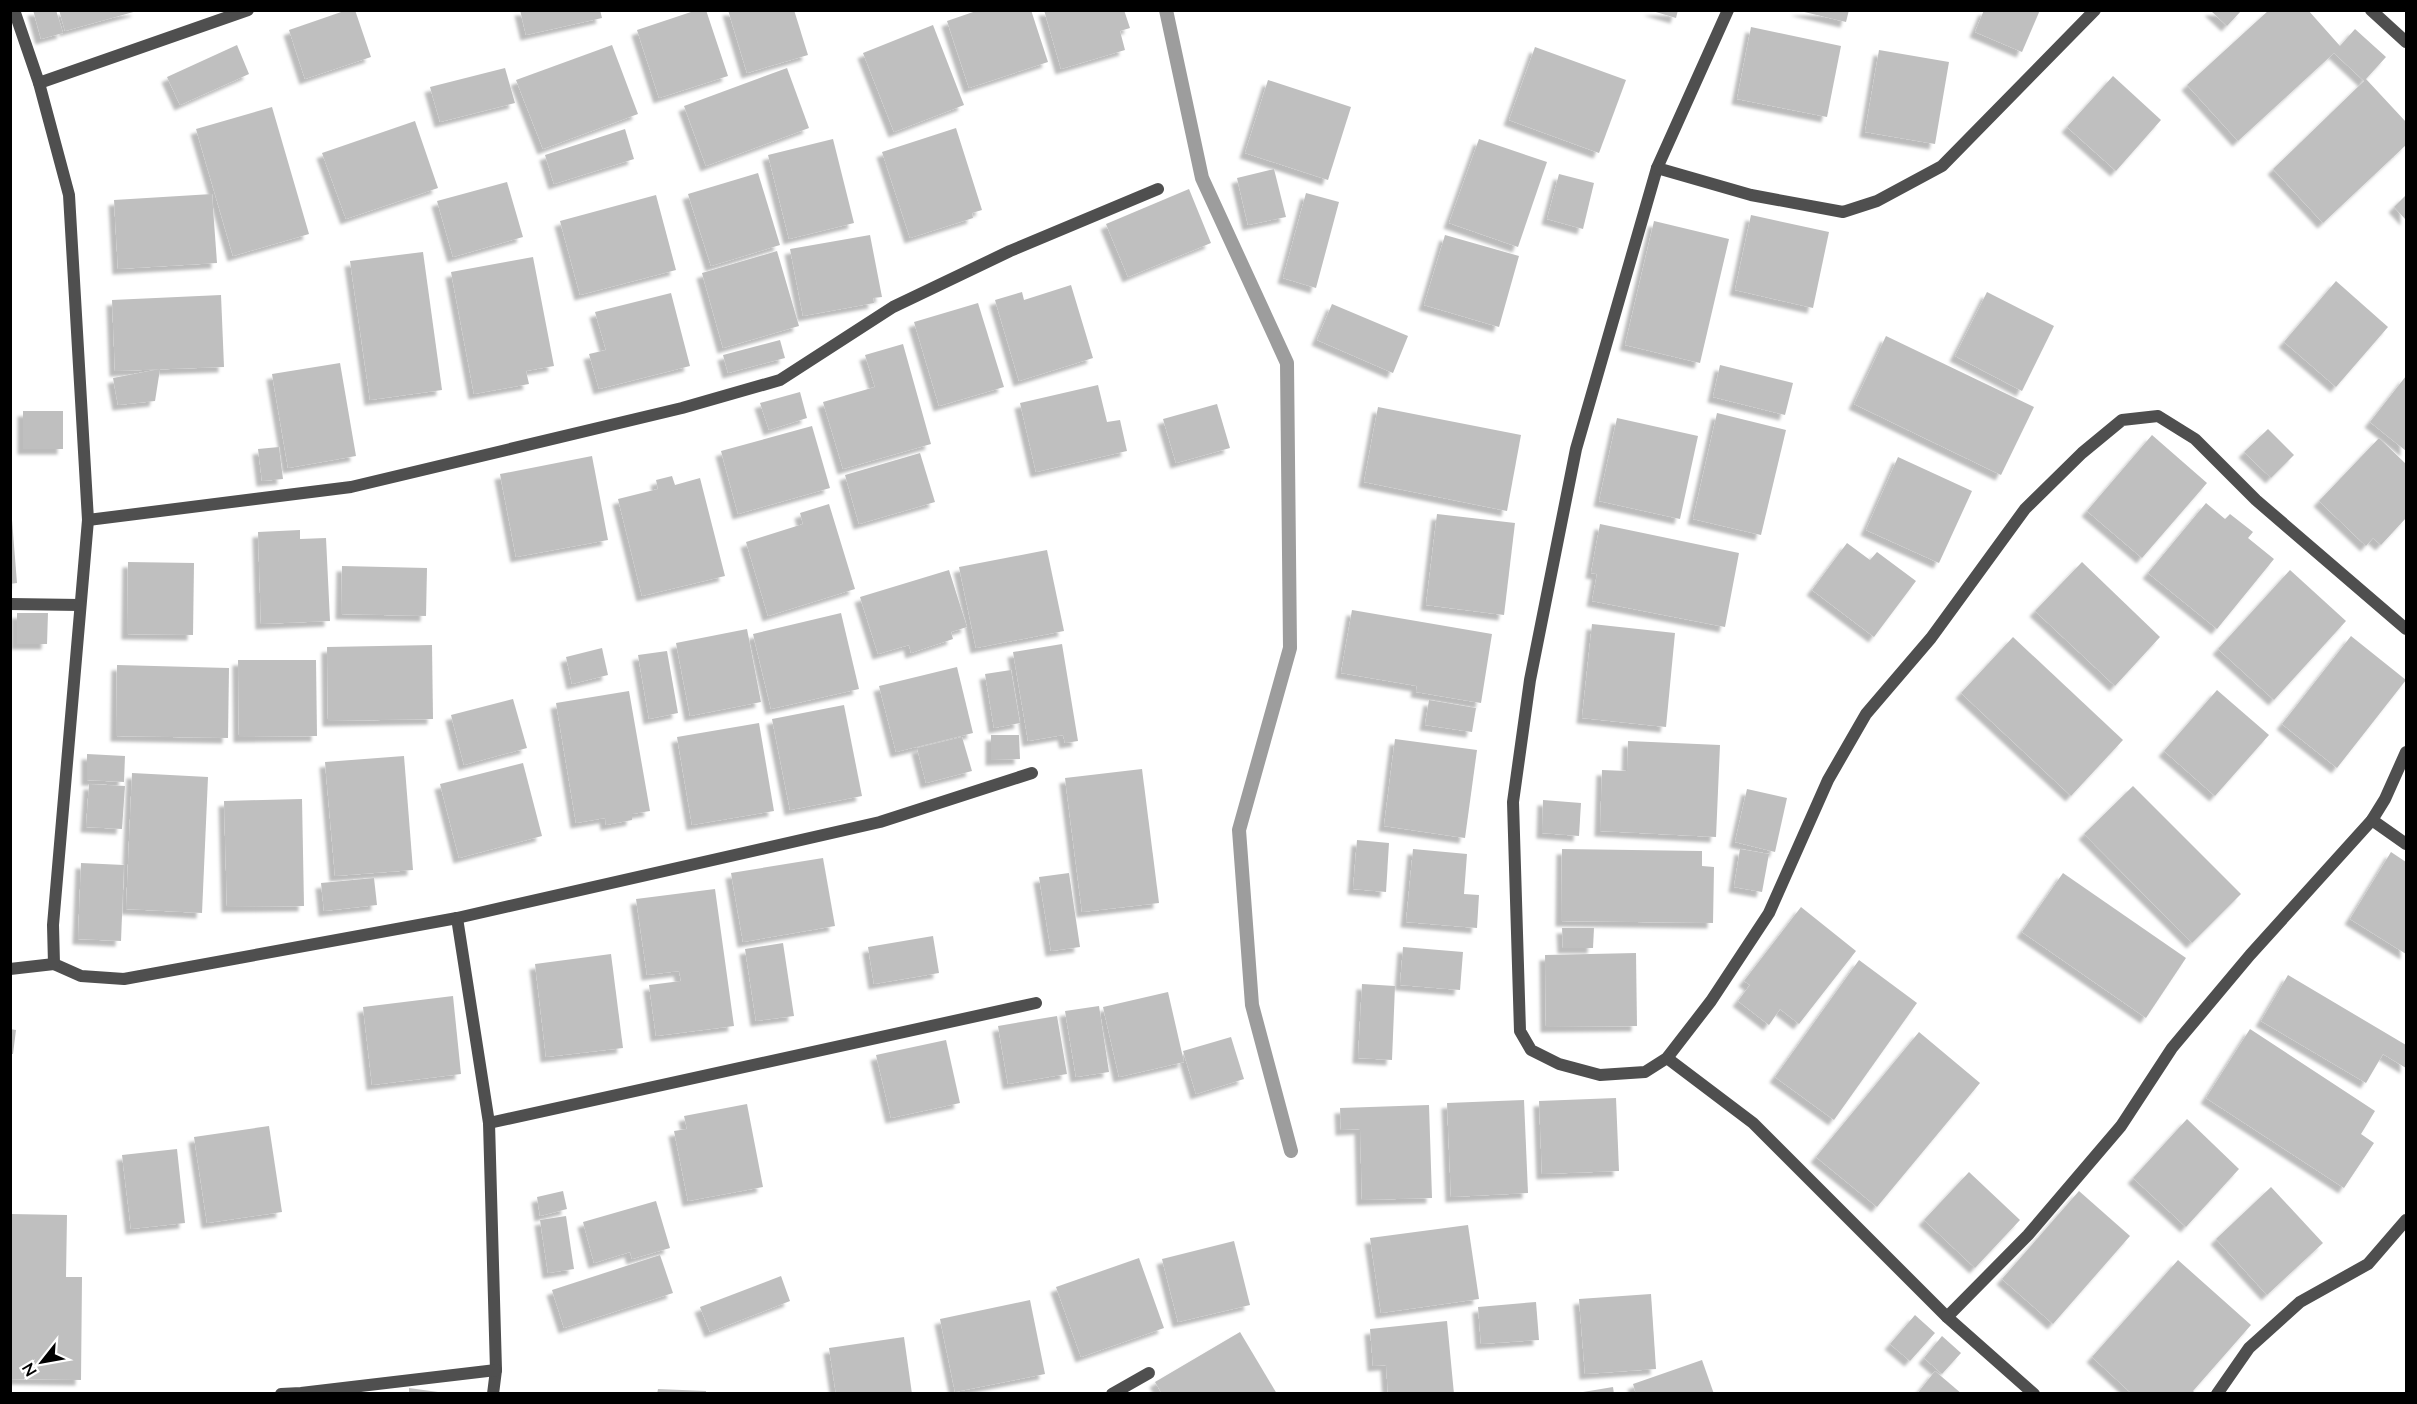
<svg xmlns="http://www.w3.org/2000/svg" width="2417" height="1404" font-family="Lato,sans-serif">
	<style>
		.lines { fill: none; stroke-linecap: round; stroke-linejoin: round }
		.stream { stroke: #9d9d9d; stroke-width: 14 }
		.building { fill: #bfbfbf; filter: url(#shadow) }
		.minor { stroke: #4f4f4f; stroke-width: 12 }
	</style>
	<defs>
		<filter id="shadow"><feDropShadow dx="-5.5" dy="5.5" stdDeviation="1.5" flood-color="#0004"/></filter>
	</defs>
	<rect width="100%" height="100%" fill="#fff"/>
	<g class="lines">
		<path class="stream" d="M 1166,10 L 1202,178 L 1287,363 L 1290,648 L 1239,830 L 1252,1005 L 1291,1151"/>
	</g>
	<g class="building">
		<path d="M 33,10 L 56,10 L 63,33 L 41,39 Z"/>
		<path d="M 59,10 L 137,10 L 137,11 L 65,31 Z"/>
		<path d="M 347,10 L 355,10 L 371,57 L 305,79 L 289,30 Z"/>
		<path d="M 520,10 L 600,10 L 602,18 L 526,35 Z"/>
		<path d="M 697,10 L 706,10 L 728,76 L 659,98 L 637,30 Z"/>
		<path d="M 728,10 L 794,10 L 808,55 L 747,73 Z"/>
		<path d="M 979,10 L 1031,10 L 1048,62 L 969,88 L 947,21 Z"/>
		<path d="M 1044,10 L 1124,10 L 1130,28 L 1120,31 L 1125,50 L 1061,69 Z"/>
		<path d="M 1649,10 L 1678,10 L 1676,18 Z"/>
		<path d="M 1796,10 L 1849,10 L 1846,22 Z"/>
		<path d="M 1984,10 L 2040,10 L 2022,52 L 1975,32 Z"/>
		<path d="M 2210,10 L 2242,10 L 2227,26 Z"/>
		<path d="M 2269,10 L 2308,10 L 2340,46 L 2355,29 L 2386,57 L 2366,79 L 2406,122 L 2406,145 L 2323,223 L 2273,169 L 2364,81 L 2334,53 L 2238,141 L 2187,85 Z"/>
		<path d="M 933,25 L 964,105 L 894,132 L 863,53 Z"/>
		<path d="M 1751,27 L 1841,46 L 1827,117 L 1737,99 Z"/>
		<path d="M 237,45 L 249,74 L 180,105 L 167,77 Z"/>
		<path d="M 612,45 L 638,114 L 543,149 L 516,80 Z"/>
		<path d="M 1535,47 L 1626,80 L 1599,153 L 1509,120 Z"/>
		<path d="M 1879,50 L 1949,62 L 1935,144 L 1865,132 Z"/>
		<path d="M 505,68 L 515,103 L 440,122 L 430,87 Z"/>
		<path d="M 787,68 L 809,128 L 706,166 L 684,106 Z"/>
		<path d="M 2113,76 L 2161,120 L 2116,171 L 2067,127 Z"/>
		<path d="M 1268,80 L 1351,107 L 1328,180 L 1245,153 Z"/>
		<path d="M 272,107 L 309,234 L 233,256 L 196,129 Z"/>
		<path d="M 415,121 L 438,188 L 346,219 L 322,153 Z"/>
		<path d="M 956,128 L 982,210 L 972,213 L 973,218 L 910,238 L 882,152 Z"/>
		<path d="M 625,129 L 634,159 L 554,184 L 545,155 Z"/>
		<path d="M 833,139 L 854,223 L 789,239 L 768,155 Z"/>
		<path d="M 1479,139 L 1547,162 L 1518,247 L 1449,223 Z"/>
		<path d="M 1274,169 L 1286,217 L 1248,225 L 1237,178 Z"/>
		<path d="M 758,173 L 780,245 L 711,266 L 688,194 Z"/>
		<path d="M 1559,174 L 1594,183 L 1583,229 L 1547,219 Z"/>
		<path d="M 507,182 L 523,237 L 453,257 L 437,201 Z"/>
		<path d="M 1189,189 L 1211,243 L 1128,277 L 1106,224 Z"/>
		<path d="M 1306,193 L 1339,202 L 1316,288 L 1283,278 Z"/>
		<path d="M 212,194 L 217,263 L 118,269 L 114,200 Z"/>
		<path d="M 656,195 L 676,270 L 580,295 L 560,221 Z"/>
		<path d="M 2406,195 L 2406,220 L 2394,207 Z"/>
		<path d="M 1751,215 L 1829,232 L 1813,308 L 1735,290 Z"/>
		<path d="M 1654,221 L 1729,239 L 1700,363 L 1625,345 Z"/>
		<path d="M 870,235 L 882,297 L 873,298 L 874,303 L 803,316 L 790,249 Z"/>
		<path d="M 1445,235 L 1519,256 L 1499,327 L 1424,305 Z"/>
		<path d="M 777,251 L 799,326 L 723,348 L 702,273 Z"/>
		<path d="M 423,252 L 442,390 L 370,400 L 350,261 Z"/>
		<path d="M 533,257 L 554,366 L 526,371 L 529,384 L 474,394 L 451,272 Z"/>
		<path d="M 2336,281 L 2388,327 L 2336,387 L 2284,342 Z"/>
		<path d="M 1071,285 L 1093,358 L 1019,381 L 995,300 L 1022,292 L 1024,300 Z"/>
		<path d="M 1987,292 L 2054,326 L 2022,391 L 1955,356 Z"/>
		<path d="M 671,293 L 690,366 L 599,389 L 589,354 L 606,350 L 595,312 Z"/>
		<path d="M 221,295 L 224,367 L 115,371 L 112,300 Z"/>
		<path d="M 978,303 L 1004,387 L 939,406 L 914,322 Z"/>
		<path d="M 1332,304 L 1408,336 L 1393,373 L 1317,340 Z"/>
		<path d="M 1886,336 L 2034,407 L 2001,475 L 1854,404 Z"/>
		<path d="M 780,340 L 785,358 L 728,373 L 723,355 Z"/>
		<path d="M 903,344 L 931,444 L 843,469 L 823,402 L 875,387 L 865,355 Z"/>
		<path d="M 340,363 L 356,456 L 288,468 L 272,374 Z"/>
		<path d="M 1720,365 L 1793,383 L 1785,415 L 1713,397 Z"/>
		<path d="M 160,369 L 155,401 L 118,405 L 113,378 Z"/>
		<path d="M 2406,376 L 2406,451 L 2370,422 Z"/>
		<path d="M 1098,385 L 1107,422 L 1120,420 L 1127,451 L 1036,472 L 1020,403 Z"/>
		<path d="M 800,392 L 807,418 L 769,430 L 760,403 Z"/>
		<path d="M 1217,404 L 1230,448 L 1176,463 L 1163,419 Z"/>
		<path d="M 1378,407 L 1521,435 L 1507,511 L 1364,482 Z"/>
		<rect x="23" y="411" width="40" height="38"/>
		<path d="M 1717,413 L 1786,430 L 1761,535 L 1693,519 Z"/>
		<path d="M 1617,418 L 1698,436 L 1680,519 L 1599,501 Z"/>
		<path d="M 812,426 L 830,488 L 738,514 L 721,451 Z"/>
		<path d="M 2268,429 L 2294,455 L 2271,478 L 2244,452 Z"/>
		<path d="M 2152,435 L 2207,483 L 2142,558 L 2087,511 Z"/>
		<path d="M 2379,438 L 2406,464 L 2406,518 L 2381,545 L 2373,538 L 2366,546 L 2319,501 Z"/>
		<path d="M 279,447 L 283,479 L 262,481 L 258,449 Z"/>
		<path d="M 920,453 L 935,502 L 859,524 L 845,475 Z"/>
		<path d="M 592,456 L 608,540 L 516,557 L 500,474 Z"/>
		<path d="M 1898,457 L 1972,491 L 1939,563 L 1866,530 Z"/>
		<path d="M 672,476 L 675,485 L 700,478 L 725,576 L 642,596 L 618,499 L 658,489 L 656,480 Z"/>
		<path d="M 2206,503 L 2225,519 L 2230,514 L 2253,532 L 2248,538 L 2274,559 L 2217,629 L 2148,573 Z"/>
		<path d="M 829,504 L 855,589 L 768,616 L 746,542 L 803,524 L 800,513 Z"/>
		<path d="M 1437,514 L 1515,523 L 1504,615 L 1426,605 Z"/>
		<path d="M 10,520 L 12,520 L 17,583 L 10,584 Z"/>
		<path d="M 1600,524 L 1739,553 L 1725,627 L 1592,601 L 1597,574 L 1591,573 Z"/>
		<path d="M 300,530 L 300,539 L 326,538 L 330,621 L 261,624 L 258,532 Z"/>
		<path d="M 1847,543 L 1870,560 L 1877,552 L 1916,581 L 1874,637 L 1812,590 Z"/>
		<path d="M 1047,550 L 1064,631 L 976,648 L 959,567 Z"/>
		<path d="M 128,562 L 194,563 L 193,635 L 127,634 Z"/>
		<path d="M 2082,562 L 2160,637 L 2115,686 L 2035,611 Z"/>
		<path d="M 342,566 L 427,568 L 426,616 L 341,614 Z"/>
		<path d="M 949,570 L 967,627 L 951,632 L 953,639 L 911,653 L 909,645 L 878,654 L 860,597 Z"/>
		<path d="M 2290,570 L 2346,621 L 2274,700 L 2218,649 Z"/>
		<path d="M 1352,610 L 1492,634 L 1481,703 L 1416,692 L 1417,686 L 1341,673 Z"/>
		<path d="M 17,613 L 48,613 L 47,644 L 17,644 Z"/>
		<path d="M 841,613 L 859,689 L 771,709 L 753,634 Z"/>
		<path d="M 1592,624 L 1675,633 L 1666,727 L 1582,718 Z"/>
		<path d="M 747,629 L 761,702 L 690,716 L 676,643 Z"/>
		<path d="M 2351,636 L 2406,680 L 2337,768 L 2282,724 Z"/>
		<path d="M 2013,637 L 2123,740 L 2071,796 L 1961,693 Z"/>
		<path d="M 1062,644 L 1078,741 L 1065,743 L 1063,735 L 1028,741 L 1013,652 Z"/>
		<path d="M 432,645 L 433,719 L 328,721 L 327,647 Z"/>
		<path d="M 602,648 L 608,675 L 572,684 L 566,657 Z"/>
		<path d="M 667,651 L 678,713 L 649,719 L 638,655 Z"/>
		<path d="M 238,660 L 316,660 L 317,736 L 239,737 Z"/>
		<path d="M 117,665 L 229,668 L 228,738 L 116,736 Z"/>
		<path d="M 957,667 L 973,733 L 896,752 L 879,686 Z"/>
		<path d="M 1011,670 L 1020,723 L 994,728 L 985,674 Z"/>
		<path d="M 2217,690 L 2269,735 L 2215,796 L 2164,751 Z"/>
		<path d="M 629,691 L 650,811 L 632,814 L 632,820 L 606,825 L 605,818 L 576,823 L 556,703 Z"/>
		<path d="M 513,699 L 527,748 L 464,765 L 451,715 Z"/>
		<path d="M 1429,700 L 1476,708 L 1472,732 L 1425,725 Z"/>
		<path d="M 844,705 L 862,796 L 790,810 L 772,719 Z"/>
		<path d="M 759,723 L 774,811 L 692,825 L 677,737 Z"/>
		<path d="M 991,735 L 1019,735 L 1020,759 L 991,760 Z"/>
		<path d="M 962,737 L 972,771 L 926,783 L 917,748 Z"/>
		<path d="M 1395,739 L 1477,750 L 1465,838 L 1384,826 Z"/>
		<path d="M 1628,741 L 1720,745 L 1716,837 L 1600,831 L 1602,770 L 1627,771 Z"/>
		<path d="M 87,754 L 125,756 L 124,782 L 87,780 Z"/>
		<path d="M 404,756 L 413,870 L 335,876 L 325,762 Z"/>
		<path d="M 523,763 L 542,836 L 459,858 L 440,784 Z"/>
		<path d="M 1142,769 L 1159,903 L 1082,912 L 1065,778 Z"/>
		<path d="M 132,773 L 208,777 L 202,913 L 126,909 Z"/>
		<path d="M 89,784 L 125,786 L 122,829 L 86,827 Z"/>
		<path d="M 2133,786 L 2241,894 L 2192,943 L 2084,834 Z"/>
		<path d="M 1747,789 L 1787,798 L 1775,852 L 1735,842 Z"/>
		<path d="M 302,799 L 304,906 L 227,907 L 224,801 Z"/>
		<path d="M 1543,800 L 1581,803 L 1579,836 L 1542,833 Z"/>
		<path d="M 1357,840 L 1389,843 L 1386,892 L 1353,889 Z"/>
		<path d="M 1413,849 L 1467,854 L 1464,894 L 1479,895 L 1477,928 L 1406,922 Z"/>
		<path d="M 1562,849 L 1702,851 L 1702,866 L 1714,867 L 1713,923 L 1561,921 Z"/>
		<path d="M 1740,849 L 1769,854 L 1762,892 L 1734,887 Z"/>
		<path d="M 2391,852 L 2406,862 L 2406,954 L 2350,919 Z"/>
		<path d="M 823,858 L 835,926 L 743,942 L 731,873 Z"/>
		<path d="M 81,863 L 124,865 L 121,941 L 78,939 Z"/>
		<path d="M 1069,873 L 1080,947 L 1051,951 L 1039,877 Z"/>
		<path d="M 2063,873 L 2186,958 L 2146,1018 L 2022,932 Z"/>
		<path d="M 374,878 L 377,905 L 324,911 L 321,883 Z"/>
		<path d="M 715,889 L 734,1026 L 656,1036 L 649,985 L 681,981 L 679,971 L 647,975 L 636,899 Z"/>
		<path d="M 1801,907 L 1856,951 L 1799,1024 L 1780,1009 L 1769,1025 L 1738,1001 L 1750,985 L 1744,981 Z"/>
		<path d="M 1562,928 L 1594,928 L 1593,948 L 1563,948 Z"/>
		<path d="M 933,936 L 939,973 L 874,984 L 868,947 Z"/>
		<path d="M 783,943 L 794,1016 L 756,1021 L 745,949 Z"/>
		<path d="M 1403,947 L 1463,952 L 1460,990 L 1400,985 Z"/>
		<path d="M 1636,953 L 1637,1026 L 1546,1027 L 1545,955 Z"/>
		<path d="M 611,954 L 623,1048 L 546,1057 L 535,964 Z"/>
		<path d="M 1859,960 L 1917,1003 L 1834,1120 L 1775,1077 Z"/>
		<path d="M 2288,975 L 2406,1045 L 2406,1068 L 2383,1054 L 2366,1083 L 2261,1021 Z"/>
		<path d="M 1362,984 L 1395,986 L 1392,1060 L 1358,1058 Z"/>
		<path d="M 1168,992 L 1184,1062 L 1119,1077 L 1103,1007 Z"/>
		<path d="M 453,996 L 461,1074 L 372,1085 L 363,1007 Z"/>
		<path d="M 1099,1006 L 1109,1072 L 1076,1077 L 1065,1011 Z"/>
		<path d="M 1057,1016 L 1067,1074 L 1008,1084 L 998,1026 Z"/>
		<path d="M 10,1029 L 16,1030 L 13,1054 L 10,1054 Z"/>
		<path d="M 2250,1029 L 2375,1111 L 2361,1134 L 2374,1143 L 2344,1188 L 2206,1098 Z"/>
		<path d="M 1919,1032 L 1980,1083 L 1877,1207 L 1816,1157 Z"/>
		<path d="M 1231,1037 L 1244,1079 L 1196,1094 L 1183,1051 Z"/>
		<path d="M 946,1040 L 960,1103 L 891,1118 L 876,1055 Z"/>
		<path d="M 1616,1098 L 1619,1171 L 1542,1174 L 1539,1101 Z"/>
		<path d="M 1524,1100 L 1528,1193 L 1451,1197 L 1447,1103 Z"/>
		<path d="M 747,1104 L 763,1187 L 688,1201 L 674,1131 L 687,1129 L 684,1116 Z"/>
		<path d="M 1429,1105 L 1432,1198 L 1362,1200 L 1360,1129 L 1341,1130 L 1340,1108 Z"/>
		<path d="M 2187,1119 L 2239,1169 L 2186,1227 L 2133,1178 Z"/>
		<path d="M 269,1126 L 282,1212 L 207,1223 L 194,1137 Z"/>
		<path d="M 177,1149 L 185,1223 L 131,1229 L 122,1155 Z"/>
		<path d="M 1969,1172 L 2020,1220 L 1975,1268 L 1924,1220 Z"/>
		<path d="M 2271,1187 L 2323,1243 L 2267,1295 L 2216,1239 Z"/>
		<path d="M 563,1191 L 567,1209 L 540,1216 L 537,1197 Z"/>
		<path d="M 2079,1191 L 2130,1236 L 2053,1324 L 2002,1279 Z"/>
		<path d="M 656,1201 L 670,1248 L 632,1259 L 630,1252 L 594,1263 L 583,1222 Z"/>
		<path d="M 10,1214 L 67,1215 L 66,1277 L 82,1277 L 81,1380 L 10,1379 Z"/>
		<path d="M 566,1216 L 574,1269 L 548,1273 L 540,1220 Z"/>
		<path d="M 1468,1225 L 1479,1299 L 1381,1313 L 1370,1238 Z"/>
		<path d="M 1234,1241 L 1250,1305 L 1178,1322 L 1162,1259 Z"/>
		<path d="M 660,1255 L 673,1293 L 564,1328 L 552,1290 Z"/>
		<path d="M 1139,1258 L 1164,1328 L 1081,1357 L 1056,1287 Z"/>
		<path d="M 2178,1260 L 2251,1325 L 2193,1391 L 2196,1394 L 2132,1394 L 2092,1357 Z"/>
		<path d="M 781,1276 L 790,1301 L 710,1332 L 700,1307 Z"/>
		<path d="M 1651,1294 L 1656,1369 L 1585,1374 L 1579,1299 Z"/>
		<path d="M 1030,1300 L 1045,1374 L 955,1392 L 940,1319 Z"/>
		<path d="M 1536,1302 L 1539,1340 L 1481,1344 L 1478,1307 Z"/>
		<path d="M 1915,1315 L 1935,1333 L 1910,1361 L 1890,1344 Z"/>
		<path d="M 1447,1321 L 1454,1394 L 1388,1394 L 1386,1365 L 1373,1366 L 1370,1329 Z"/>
		<path d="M 1240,1332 L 1277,1394 L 1162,1394 L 1155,1382 Z"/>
		<path d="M 1942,1336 L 1961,1353 L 1942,1374 L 1924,1358 Z"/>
		<path d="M 904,1337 L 912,1394 L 836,1394 L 829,1348 Z"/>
		<path d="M 1702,1360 L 1714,1394 L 1636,1394 L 1633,1384 Z"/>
		<path d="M 1935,1371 L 1962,1394 L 1917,1394 Z"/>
		<path d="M 1613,1387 L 1614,1394 L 1583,1394 L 1583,1392 Z"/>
		<path d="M 409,1388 L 438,1392 L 438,1394 L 409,1394 Z"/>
		<path d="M 658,1389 L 706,1391 L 706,1394 L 657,1394 Z"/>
	</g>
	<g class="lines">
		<g class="minor">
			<path d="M 14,10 L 39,83 L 69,195 L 88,520 L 53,925 L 54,964 L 81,976 L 124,979 L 457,918 L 880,822 L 1032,773"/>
			<path d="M 1728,10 L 1657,168 L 1576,449 L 1530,680 L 1513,802 L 1520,1031 L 1531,1050 L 1559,1064 L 1600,1075 L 1645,1072 L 1667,1058 L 1711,1001 L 1769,913 L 1828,780 L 1866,714 L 1931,638 L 2025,509 L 2082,453 L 2122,420 L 2158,416 L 2195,439 L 2256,500 L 2406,629"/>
			<path d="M 2371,10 L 2406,42"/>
			<path d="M 39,83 L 248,10"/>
			<path d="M 1657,168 L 1751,195 L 1843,212 L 1877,201 L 1942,166 L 2095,10"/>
			<path d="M 88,520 L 351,487 L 682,408 L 780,380 L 893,307 L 1010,251 L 1158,189"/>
			<path d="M 10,604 L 80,605"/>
			<path d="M 2372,820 L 2406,844"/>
			<path d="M 457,918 L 489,1123 L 496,1370 L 493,1394"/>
			<path d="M 10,969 L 54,964"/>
			<path d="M 1667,1058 L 1753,1123 L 1947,1317 L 2034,1394"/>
			<path d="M 489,1123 L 1036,1003"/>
			<path d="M 1947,1317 L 2028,1235 L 2121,1126 L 2172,1048 L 2250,955 L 2372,820 L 2385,799 L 2406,752"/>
			<path d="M 281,1394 L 301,1393 L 496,1370"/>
			<path d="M 1112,1394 L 1149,1373"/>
			<path d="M 2217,1394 L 2249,1348 L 2300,1302 L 2368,1264 L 2406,1220"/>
		</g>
	</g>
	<rect width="2417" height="1404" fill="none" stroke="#000000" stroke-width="24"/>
	<g transform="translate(42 1362) rotate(239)" stroke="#ffffff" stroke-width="4.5" paint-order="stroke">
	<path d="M0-4.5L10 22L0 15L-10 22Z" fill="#000000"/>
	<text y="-9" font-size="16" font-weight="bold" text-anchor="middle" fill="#000000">N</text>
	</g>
</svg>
